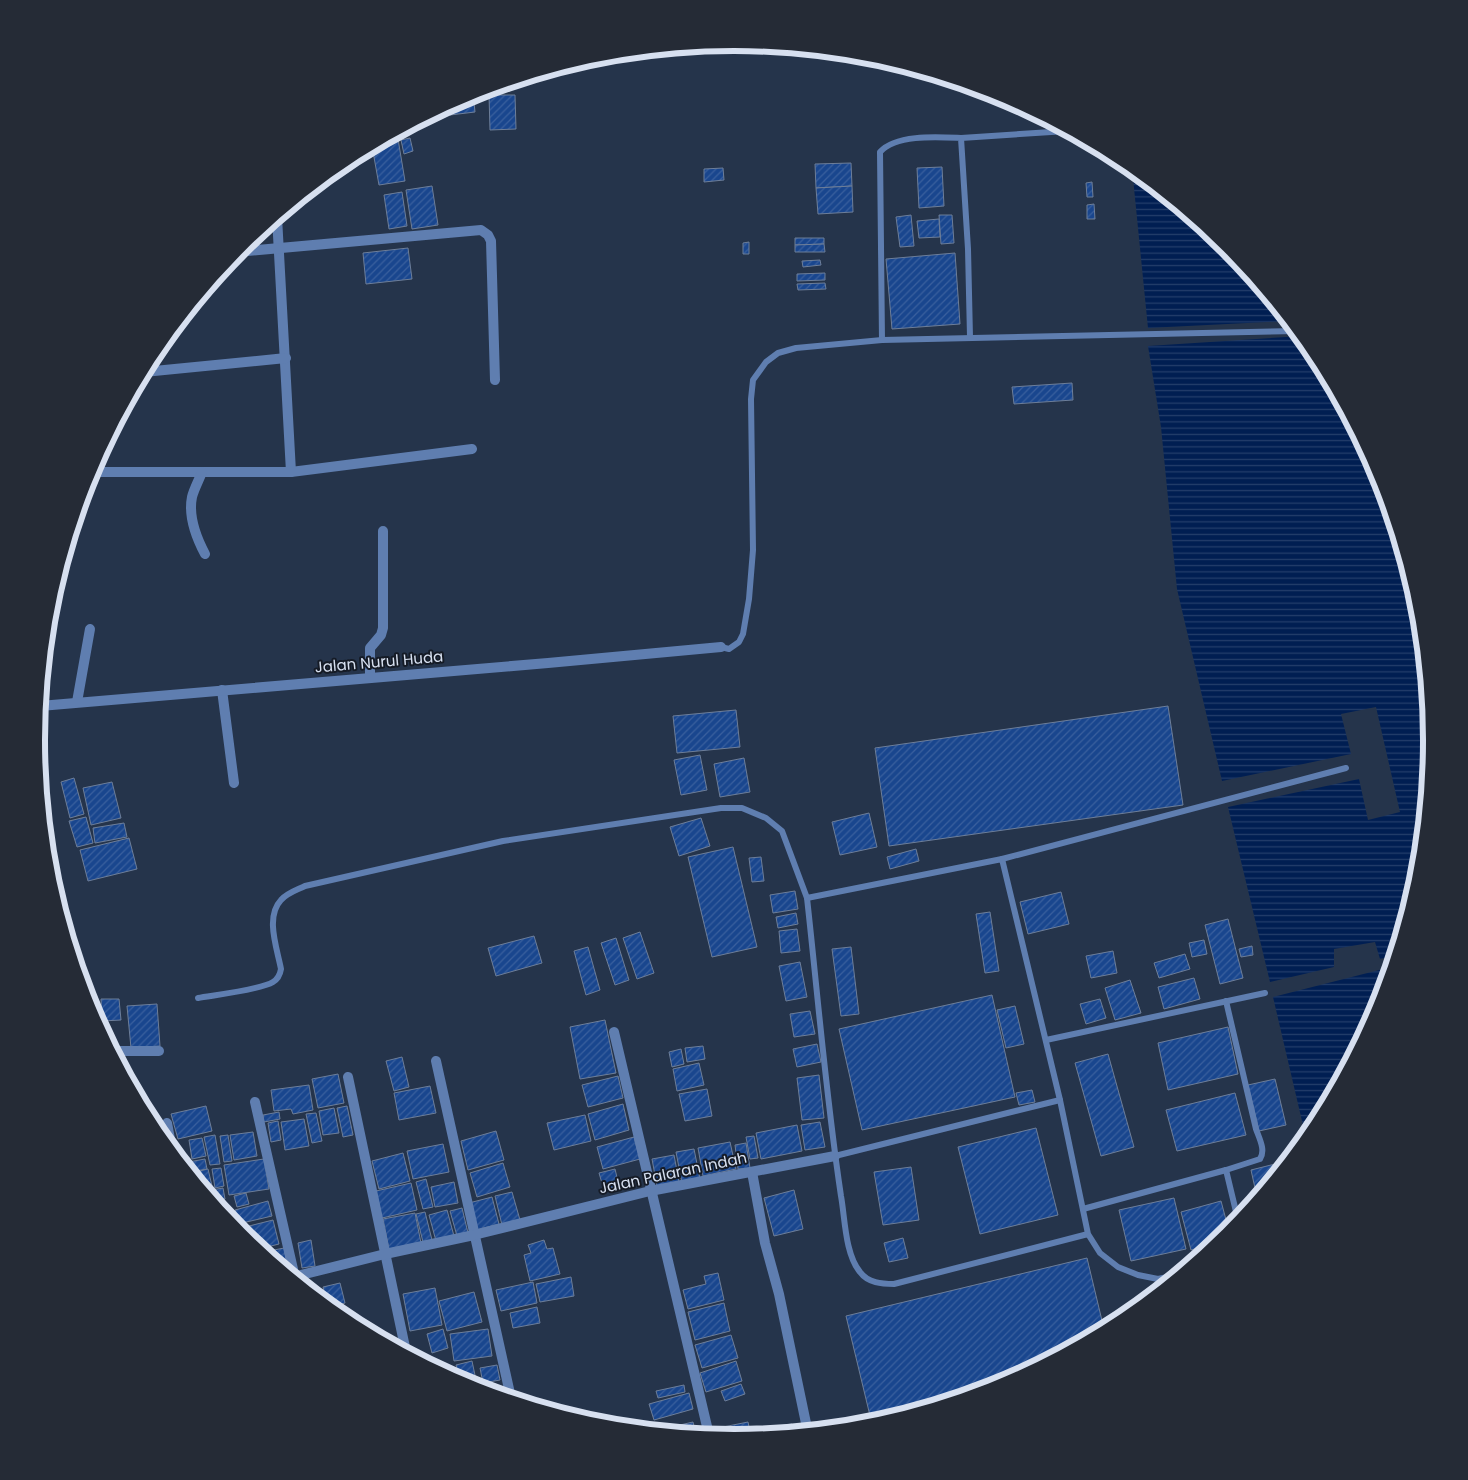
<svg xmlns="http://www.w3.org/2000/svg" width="1468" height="1480" font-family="Poppins,sans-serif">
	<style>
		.water { fill: url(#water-rules) }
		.building { fill: url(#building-hatch); stroke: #6d7e99 }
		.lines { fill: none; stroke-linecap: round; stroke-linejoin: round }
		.lane { stroke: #5f7eb0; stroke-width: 6 }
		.street { stroke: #5f7eb0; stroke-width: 10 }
		.labels { text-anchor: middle; stroke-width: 4; stroke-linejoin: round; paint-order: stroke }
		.street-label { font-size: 15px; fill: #d7e0f0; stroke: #151b26 }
		.rim { fill: none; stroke: #d7e0f0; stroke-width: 6 }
	</style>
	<defs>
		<pattern id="water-rules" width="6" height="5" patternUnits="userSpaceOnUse" patternTransform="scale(1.25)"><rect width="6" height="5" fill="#001e52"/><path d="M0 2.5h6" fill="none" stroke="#243e6b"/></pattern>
		<pattern id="building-hatch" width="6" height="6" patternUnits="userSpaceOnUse" patternTransform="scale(1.25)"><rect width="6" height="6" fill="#19468e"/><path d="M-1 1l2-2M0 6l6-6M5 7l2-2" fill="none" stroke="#3a609e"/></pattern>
	</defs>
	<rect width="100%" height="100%" fill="#25344b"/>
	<g class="water">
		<path d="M 1132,168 L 1228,247 L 1288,321 L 1148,328 Z"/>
		<path d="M 1301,336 L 1314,353 L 1379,473 L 1418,604 L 1432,740 L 1418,876 L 1394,956 L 1380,959 L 1375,942 L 1334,949 L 1334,967 L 1270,982 L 1228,807 L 1359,779 L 1368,820 L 1400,812 L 1376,707 L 1341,714 L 1351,754 L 1222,781 L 1177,589 L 1161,427 L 1148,346 Z"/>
		<path d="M 1391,967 L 1379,1007 L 1314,1128 L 1306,1138 L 1273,997 Z"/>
	</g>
	<g class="building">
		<path d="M 509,83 L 510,91 L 488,93 L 488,89 Z"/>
		<path d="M 473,93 L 475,112 L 450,115 L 449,105 Z"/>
		<path d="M 489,95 L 515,95 L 516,129 L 490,130 Z"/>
		<path d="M 410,138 L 413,151 L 404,154 L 401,140 Z"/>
		<path d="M 398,139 L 405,181 L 379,185 L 372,146 L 379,142 Z"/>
		<path d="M 851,163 L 852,186 L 816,188 L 815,164 Z"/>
		<path d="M 942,167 L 944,206 L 919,208 L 917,168 Z"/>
		<path d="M 723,168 L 724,180 L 704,182 L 704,169 Z"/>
		<path d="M 1092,182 L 1093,197 L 1087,197 L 1086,183 Z"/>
		<path d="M 432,186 L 438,225 L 412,229 L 406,190 Z"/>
		<path d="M 852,186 L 853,212 L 818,214 L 816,188 Z"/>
		<path d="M 402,192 L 407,226 L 389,229 L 384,195 Z"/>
		<path d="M 1094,204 L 1095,219 L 1087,219 L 1087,205 Z"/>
		<path d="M 911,215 L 914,246 L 900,247 L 896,217 Z"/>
		<path d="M 939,215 L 952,215 L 954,243 L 941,244 Z"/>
		<path d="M 939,219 L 940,237 L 919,238 L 917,221 Z"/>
		<path d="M 795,238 L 824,238 L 824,244 L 795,245 Z"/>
		<path d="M 749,242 L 749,254 L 743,254 L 743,243 Z"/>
		<path d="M 824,244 L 825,252 L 795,252 L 795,245 Z"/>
		<path d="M 408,248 L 412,279 L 366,284 L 363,253 Z"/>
		<path d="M 955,253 L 960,324 L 892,329 L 886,259 Z"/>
		<path d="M 820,260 L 821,265 L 803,267 L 802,261 Z"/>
		<path d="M 825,273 L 825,280 L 797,281 L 797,274 Z"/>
		<path d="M 825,283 L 826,289 L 798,290 L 797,284 Z"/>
		<path d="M 1072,383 L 1073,400 L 1014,404 L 1012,387 Z"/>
		<path d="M 1168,706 L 1183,805 L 889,846 L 875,748 Z"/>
		<path d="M 736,710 L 740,747 L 677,753 L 673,716 Z"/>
		<path d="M 700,755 L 707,790 L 681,795 L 674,760 Z"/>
		<path d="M 744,758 L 750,792 L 720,797 L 714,764 Z"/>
		<path d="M 74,778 L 84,814 L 70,818 L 61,782 Z"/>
		<path d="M 112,782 L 121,818 L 91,825 L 83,788 Z"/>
		<path d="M 869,813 L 877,847 L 840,855 L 832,822 Z"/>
		<path d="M 86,817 L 93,843 L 77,847 L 69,821 Z"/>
		<path d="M 701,818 L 710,846 L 679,856 L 670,827 Z"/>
		<path d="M 124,823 L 127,837 L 95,843 L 93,828 Z"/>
		<path d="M 129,838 L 137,869 L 88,881 L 80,850 Z"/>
		<path d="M 733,847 L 757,947 L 712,957 L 688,857 Z"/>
		<path d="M 916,849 L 919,861 L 890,869 L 887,857 Z"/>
		<path d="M 761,857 L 764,881 L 752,882 L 749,858 Z"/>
		<path d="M 795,891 L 798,909 L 773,913 L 770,895 Z"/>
		<path d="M 1061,892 L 1069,924 L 1028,934 L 1020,902 Z"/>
		<path d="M 990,912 L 999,971 L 985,973 L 976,914 Z"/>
		<path d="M 796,913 L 798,924 L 778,928 L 776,917 Z"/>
		<path d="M 1228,919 L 1243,978 L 1220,984 L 1205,925 Z"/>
		<path d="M 797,929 L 800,951 L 781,953 L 779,931 Z"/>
		<path d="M 640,932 L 654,973 L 637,979 L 623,938 Z"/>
		<path d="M 534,936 L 542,963 L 496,976 L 488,948 Z"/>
		<path d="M 616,938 L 629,980 L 615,985 L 601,943 Z"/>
		<path d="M 1204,940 L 1207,954 L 1192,957 L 1189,943 Z"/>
		<path d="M 1252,946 L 1253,955 L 1241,957 L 1239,949 Z"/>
		<path d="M 588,947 L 600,990 L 586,995 L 574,951 Z"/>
		<path d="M 851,947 L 859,1014 L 841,1016 L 832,949 Z"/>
		<path d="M 1113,951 L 1117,973 L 1091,978 L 1086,956 Z"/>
		<path d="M 1185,954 L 1190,969 L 1159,978 L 1154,963 Z"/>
		<path d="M 800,962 L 807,997 L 786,1001 L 779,966 Z"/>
		<path d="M 1194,978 L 1200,999 L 1164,1009 L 1158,987 Z"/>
		<path d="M 1130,980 L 1141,1013 L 1115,1020 L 1105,988 Z"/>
		<path d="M 992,995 L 1015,1097 L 862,1130 L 839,1029 Z"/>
		<path d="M 101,999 L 119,999 L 121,1020 L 102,1021 Z"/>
		<path d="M 1100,999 L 1106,1018 L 1086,1024 L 1080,1004 Z"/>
		<path d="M 157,1004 L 160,1046 L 131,1048 L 127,1006 Z"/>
		<path d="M 1015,1006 L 1024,1044 L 1006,1048 L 997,1010 Z"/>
		<path d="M 810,1011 L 815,1034 L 794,1037 L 790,1014 Z"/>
		<path d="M 605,1020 L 616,1073 L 580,1079 L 570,1027 Z"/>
		<path d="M 1228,1027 L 1238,1074 L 1168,1090 L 1158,1043 Z"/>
		<path d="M 817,1044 L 821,1062 L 797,1067 L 793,1049 Z"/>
		<path d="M 703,1046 L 705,1059 L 687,1062 L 685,1048 Z"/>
		<path d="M 681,1049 L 684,1064 L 672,1067 L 669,1052 Z"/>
		<path d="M 1108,1054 L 1134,1147 L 1101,1156 L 1075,1063 Z"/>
		<path d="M 402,1057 L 409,1087 L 394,1091 L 386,1061 Z"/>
		<path d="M 699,1063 L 704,1085 L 677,1091 L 673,1069 Z"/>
		<path d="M 338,1074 L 344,1103 L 318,1108 L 312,1079 Z"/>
		<path d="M 819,1075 L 824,1118 L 802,1120 L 797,1078 Z"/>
		<path d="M 618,1076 L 623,1098 L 588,1107 L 582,1085 Z"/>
		<path d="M 1275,1079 L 1286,1125 L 1259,1131 L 1248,1085 Z"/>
		<path d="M 309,1085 L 313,1110 L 293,1114 L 291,1109 L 274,1111 L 271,1090 Z"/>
		<path d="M 430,1086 L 436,1113 L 399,1120 L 394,1093 Z"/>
		<path d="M 707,1089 L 712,1116 L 685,1121 L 679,1094 Z"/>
		<path d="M 1032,1090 L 1035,1102 L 1019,1105 L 1016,1093 Z"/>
		<path d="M 1235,1093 L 1246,1135 L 1177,1151 L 1166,1110 Z"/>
		<path d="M 623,1104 L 629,1130 L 595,1140 L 588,1114 Z"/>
		<path d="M 206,1106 L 212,1131 L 178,1139 L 171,1114 Z"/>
		<path d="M 347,1106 L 353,1135 L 343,1137 L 337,1108 Z"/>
		<path d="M 334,1108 L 339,1133 L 323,1135 L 319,1111 Z"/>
		<path d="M 279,1112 L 280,1119 L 264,1122 L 263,1115 Z"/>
		<path d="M 316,1113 L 322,1141 L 312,1143 L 306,1114 Z"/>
		<path d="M 585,1115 L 591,1141 L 554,1150 L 547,1123 Z"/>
		<path d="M 304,1119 L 309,1146 L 285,1150 L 281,1122 Z"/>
		<path d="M 162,1120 L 164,1138 L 163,1138 L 151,1121 Z"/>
		<path d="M 278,1121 L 281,1140 L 271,1142 L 268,1123 Z"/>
		<path d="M 820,1122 L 825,1147 L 805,1150 L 801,1125 Z"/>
		<path d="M 797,1125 L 802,1151 L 761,1159 L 756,1133 Z"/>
		<path d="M 1036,1128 L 1058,1215 L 980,1234 L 958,1147 Z"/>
		<path d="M 496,1131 L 504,1160 L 468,1170 L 461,1141 Z"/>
		<path d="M 253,1132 L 257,1156 L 234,1160 L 230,1135 Z"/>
		<path d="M 215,1135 L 220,1164 L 210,1165 L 204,1137 Z"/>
		<path d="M 228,1135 L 232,1161 L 224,1162 L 220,1136 Z"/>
		<path d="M 754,1136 L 758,1158 L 750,1159 L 746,1137 Z"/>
		<path d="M 634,1137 L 640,1159 L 603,1169 L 597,1147 Z"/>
		<path d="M 202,1138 L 206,1156 L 192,1159 L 189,1140 Z"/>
		<path d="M 730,1142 L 736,1169 L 703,1176 L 698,1148 Z"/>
		<path d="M 746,1143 L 750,1168 L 738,1169 L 735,1145 Z"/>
		<path d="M 443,1144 L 449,1172 L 413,1179 L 407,1151 Z"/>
		<path d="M 694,1149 L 700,1179 L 682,1183 L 676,1152 Z"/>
		<path d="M 403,1153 L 410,1181 L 379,1189 L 372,1161 Z"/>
		<path d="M 674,1155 L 679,1182 L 657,1186 L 652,1159 Z"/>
		<path d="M 205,1159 L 207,1169 L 190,1172 L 183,1163 Z"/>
		<path d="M 264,1159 L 269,1189 L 229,1195 L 224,1165 Z"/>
		<path d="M 1287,1161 L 1257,1197 L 1251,1170 Z"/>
		<path d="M 503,1163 L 510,1187 L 477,1197 L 470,1173 Z"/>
		<path d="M 911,1167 L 919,1220 L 883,1225 L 874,1172 Z"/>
		<path d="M 221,1168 L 224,1186 L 215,1188 L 212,1169 Z"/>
		<path d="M 208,1169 L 212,1186 L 204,1188 L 191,1173 Z"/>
		<path d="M 615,1169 L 619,1186 L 604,1190 L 599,1173 Z"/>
		<path d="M 426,1179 L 433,1207 L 423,1209 L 416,1182 Z"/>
		<path d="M 454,1182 L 458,1203 L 435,1207 L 431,1187 Z"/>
		<path d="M 411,1183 L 417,1210 L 382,1218 L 376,1191 Z"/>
		<path d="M 223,1188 L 225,1199 L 214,1200 L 206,1191 Z"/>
		<path d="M 794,1190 L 803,1229 L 774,1236 L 764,1198 Z"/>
		<path d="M 512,1192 L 520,1220 L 502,1225 L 495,1196 Z"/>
		<path d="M 246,1193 L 249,1204 L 237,1207 L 234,1196 Z"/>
		<path d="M 492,1197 L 499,1224 L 476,1230 L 469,1203 Z"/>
		<path d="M 1174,1198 L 1186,1249 L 1131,1261 L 1119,1210 Z"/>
		<path d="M 268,1201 L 272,1216 L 238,1224 L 235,1210 Z"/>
		<path d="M 1221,1201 L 1229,1231 L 1215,1243 L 1191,1250 L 1181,1212 Z"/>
		<path d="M 462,1208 L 468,1233 L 457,1236 L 450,1211 Z"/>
		<path d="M 447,1210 L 454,1236 L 436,1241 L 429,1215 Z"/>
		<path d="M 425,1212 L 432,1240 L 423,1242 L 416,1214 Z"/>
		<path d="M 415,1213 L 421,1243 L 389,1249 L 383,1219 Z"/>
		<path d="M 273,1220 L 279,1244 L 259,1249 L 237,1229 Z"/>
		<path d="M 903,1238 L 908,1258 L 889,1262 L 884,1243 Z"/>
		<path d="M 311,1240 L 315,1266 L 302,1268 L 298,1243 Z"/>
		<path d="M 544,1240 L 547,1249 L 553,1248 L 560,1274 L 530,1281 L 524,1255 L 531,1253 L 528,1245 Z"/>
		<path d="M 284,1248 L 289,1273 L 270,1258 L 269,1251 Z"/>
		<path d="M 1087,1258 L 1104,1329 L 1001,1385 L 872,1424 L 846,1316 Z"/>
		<path d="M 718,1273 L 724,1300 L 688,1309 L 683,1290 L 706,1284 L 704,1276 Z"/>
		<path d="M 571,1277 L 574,1296 L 540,1302 L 536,1284 Z"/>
		<path d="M 533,1282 L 537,1303 L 501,1311 L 496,1290 Z"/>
		<path d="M 340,1283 L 345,1303 L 330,1307 L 327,1304 L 323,1287 Z"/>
		<path d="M 320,1288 L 323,1301 L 310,1290 Z"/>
		<path d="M 435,1288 L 442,1325 L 410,1331 L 403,1294 Z"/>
		<path d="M 474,1292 L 482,1322 L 447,1331 L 439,1301 Z"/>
		<path d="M 724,1303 L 730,1331 L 695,1340 L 688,1312 Z"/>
		<path d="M 345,1306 L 348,1321 L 332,1308 Z"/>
		<path d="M 537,1307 L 540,1323 L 513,1328 L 510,1313 Z"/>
		<path d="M 443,1329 L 448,1348 L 432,1353 L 427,1334 Z"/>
		<path d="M 488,1329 L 492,1356 L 454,1361 L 450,1334 Z"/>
		<path d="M 731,1335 L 738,1358 L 702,1368 L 695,1345 Z"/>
		<path d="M 472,1361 L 476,1380 L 463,1383 L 460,1381 L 456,1365 Z"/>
		<path d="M 736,1361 L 742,1381 L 706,1392 L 700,1373 Z"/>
		<path d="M 497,1365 L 500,1380 L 483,1383 L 480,1368 Z"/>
		<path d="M 451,1366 L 454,1378 L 438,1369 Z"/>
		<path d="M 741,1384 L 745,1394 L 725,1401 L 721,1391 Z"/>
		<path d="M 684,1385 L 685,1392 L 658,1398 L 656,1391 Z"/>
		<path d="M 689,1393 L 693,1409 L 654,1420 L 649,1404 Z"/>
		<path d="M 693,1422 L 696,1434 L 658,1430 Z"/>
		<path d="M 748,1422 L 751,1436 L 734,1438 L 720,1436 L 718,1428 Z"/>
		<path d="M 792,1424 L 794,1432 L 754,1436 L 753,1430 Z"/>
	</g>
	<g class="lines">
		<g class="lane">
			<path d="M 961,138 L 1067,131"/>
			<path d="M 882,340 L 880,152 C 896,134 938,137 961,138 L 968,249 L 970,337"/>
			<path d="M 721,647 L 729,649 L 739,642 L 743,634 L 749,599 L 753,550 L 751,399 L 753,380 L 766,362 L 778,353 L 796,348 L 882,340 L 1297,331"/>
			<path d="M 1002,859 L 1346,768"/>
			<path d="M 198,998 C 215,995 260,990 273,982 C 278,979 280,975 281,969 C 277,948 265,917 281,900 C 287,893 297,890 305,886 L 503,841 L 721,808 L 742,808 L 766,818 L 782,831 L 807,898"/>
			<path d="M 1046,1040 L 1265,993"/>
			<path d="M 835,1156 L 1060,1100"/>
			<path d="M 1226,1170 L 1238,1220"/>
			<path d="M 1083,1209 L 1226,1170 L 1260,1159 C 1266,1150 1259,1138 1256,1129 L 1226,1001"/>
			<path d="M 1088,1234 L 894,1284 C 882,1284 868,1283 860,1272 C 845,1254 845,1218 841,1196 C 826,1097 818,997 807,898 L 1002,859 L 1060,1100 L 1088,1234 L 1100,1253 L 1118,1267 L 1138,1275 L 1158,1279 L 1177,1275"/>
		</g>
		<g class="street">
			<path d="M 277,217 L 291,472"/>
			<path d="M 236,252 L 481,230 L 488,235 L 491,241 L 495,380"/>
			<path d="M 144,372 L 286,358"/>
			<path d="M 90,472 L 291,472 L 472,449"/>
			<path d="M 202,472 C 199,480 194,489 192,497 C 188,517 196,537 205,554"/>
			<path d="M 370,677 L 370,648 L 381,635 L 383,628 L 383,531"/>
			<path d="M 222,690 L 234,783"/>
			<path d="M 77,702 L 90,629"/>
			<path d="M 40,706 L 548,663 L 721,647"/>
			<path d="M 614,1032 L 709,1435"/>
			<path d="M 113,1051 L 159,1051"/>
			<path d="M 436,1061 L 511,1398"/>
			<path d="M 348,1077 L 406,1352"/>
			<path d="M 255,1102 L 295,1278"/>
			<path d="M 167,1123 L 172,1150"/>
			<path d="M 752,1172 L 765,1243 L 779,1294 L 807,1428"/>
			<path d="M 293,1277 L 385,1254 L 474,1235 L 650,1191 L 835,1156"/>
		</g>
	</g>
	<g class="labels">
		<g class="street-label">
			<text transform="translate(379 662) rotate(-5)" y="5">Jalan Nurul Huda</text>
			<text transform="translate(673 1173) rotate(-12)" y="5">Jalan Palaran Indah</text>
		</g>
	</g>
	<path d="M0 0H1468V1480H0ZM45 740a689 689 0 1 1 1378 0a689 689 0 1 1-1378 0Z" fill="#252b36" fill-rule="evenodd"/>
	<path class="rim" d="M45 740a689 689 0 1 1 1378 0a689 689 0 1 1-1378 0Z"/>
</svg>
